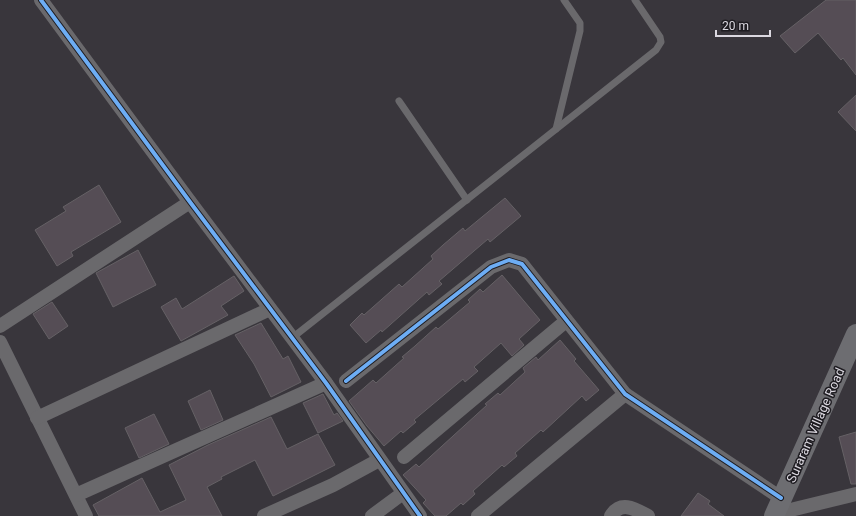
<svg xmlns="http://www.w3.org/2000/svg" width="856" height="516" font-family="Roboto,sans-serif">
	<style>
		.building { fill: #554d55; stroke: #656165 }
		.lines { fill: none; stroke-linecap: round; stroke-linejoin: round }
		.lane { stroke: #6a696c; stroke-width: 7 }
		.street { stroke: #6a696c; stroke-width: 14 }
		.secondary { stroke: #6d6d71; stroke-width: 20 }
		.cycleway-casing { stroke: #1e1c21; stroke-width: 6 }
		.cycleway { stroke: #6dadf4; stroke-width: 4 }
		.labels { text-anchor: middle; stroke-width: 3; stroke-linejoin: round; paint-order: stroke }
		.street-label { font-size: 13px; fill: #dbd8e0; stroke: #1e1c21 }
	</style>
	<rect width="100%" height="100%" fill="#39363c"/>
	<g class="building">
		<path d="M 826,0 L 856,0 L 856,75 L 843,58 L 841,60 L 818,33 L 795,53 L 780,36 Z"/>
		<path d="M 856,95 L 856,131 L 838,112 Z"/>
		<path d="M 99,185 L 121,222 L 71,252 L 73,256 L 57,266 L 35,230 L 66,211 L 63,207 Z"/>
		<path d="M 505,198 L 521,216 L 490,242 L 488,239 L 439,281 L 442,284 L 429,295 L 427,292 L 382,332 L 381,330 L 366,343 L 350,325 L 362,313 L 364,315 L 399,284 L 402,287 L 433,259 L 431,256 L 443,245 L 463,228 L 465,231 Z"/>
		<path d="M 138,250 L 156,285 L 113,307 L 96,273 Z"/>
		<path d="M 502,275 L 540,320 L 519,339 L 524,345 L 512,356 L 501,343 L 474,367 L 478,371 L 465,382 L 463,379 L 414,420 L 416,422 L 403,433 L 401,431 L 384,446 L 367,426 L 349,401 L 373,380 L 376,383 L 404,358 L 402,357 L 415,346 L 436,327 L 438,329 L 470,302 L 468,300 L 480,289 L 483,292 Z"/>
		<path d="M 234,276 L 244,291 L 221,306 L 228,315 L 181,341 L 161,307 L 176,298 L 182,309 Z"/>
		<path d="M 52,302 L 68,326 L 49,339 L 33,314 Z"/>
		<path d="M 261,323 L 283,359 L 288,356 L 301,382 L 271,397 L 254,364 L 235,335 Z"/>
		<path d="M 560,340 L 576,359 L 574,361 L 599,390 L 586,401 L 582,396 L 543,432 L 541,430 L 515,453 L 517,456 L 504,467 L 502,465 L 473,491 L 475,494 L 463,505 L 461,503 L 446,516 L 435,516 L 423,503 L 426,500 L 403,475 L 416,464 L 419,467 L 487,405 L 485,404 L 498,393 L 500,395 L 525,372 L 523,368 L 536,357 L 538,360 Z"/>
		<path d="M 210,390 L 223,420 L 201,430 L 188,401 Z"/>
		<path d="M 323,394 L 334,415 L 337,413 L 343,421 L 318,433 L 303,403 Z"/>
		<path d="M 154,414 L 169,444 L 139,458 L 125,428 Z"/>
		<path d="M 271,417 L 287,449 L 318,434 L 335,465 L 273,496 L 255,460 L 221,477 L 222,479 L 207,487 L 222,516 L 99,516 L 93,505 L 142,478 L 160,512 L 186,500 L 169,465 L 208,445 Z"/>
		<path d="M 856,432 L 856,484 L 851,484 L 839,437 Z"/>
		<path d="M 698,493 L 710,501 L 708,504 L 724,516 L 681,516 Z"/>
	</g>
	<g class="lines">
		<g class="lane">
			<path d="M 399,101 L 467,200"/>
			<path d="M 556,129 L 580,31 L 580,23 L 564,0"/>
			<path d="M 292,338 L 656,50 L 661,42 L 660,37 L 635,0"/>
		</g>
		<g class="street">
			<path d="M 41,0 L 190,202 L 326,383 L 420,516"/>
			<path d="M 0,326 L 190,202"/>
			<path d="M 0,342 L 86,516"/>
			<path d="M 346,381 L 491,267 L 509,260 L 522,264 L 625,394 L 781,498"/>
			<path d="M 37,418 L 270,309"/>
			<path d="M 404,457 L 566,321"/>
			<path d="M 76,495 L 326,383"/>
			<path d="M 774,514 L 856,494"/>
			<path d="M 264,516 L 333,485 L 379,460"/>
			<path d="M 372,516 L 403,493"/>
			<path d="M 478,516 L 625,394"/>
			<path d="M 611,516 C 621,500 635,509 648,516"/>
		</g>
		<path class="secondary" d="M 774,516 L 856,334"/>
		<g class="cycleway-casing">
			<g id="cycleway">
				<path d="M 41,0 L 190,202 L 326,383 L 420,516"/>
				<path d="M 346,381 L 491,267 L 509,260 L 522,264 L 625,394 L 781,498"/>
			</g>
		</g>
		<use href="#cycleway" class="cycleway"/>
	</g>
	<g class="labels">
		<g class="street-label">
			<text transform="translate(815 425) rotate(-66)" y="5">Suraram Village Road</text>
		</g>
	</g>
	<path d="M716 30v6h54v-6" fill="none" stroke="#dbd8e0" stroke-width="2"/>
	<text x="722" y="30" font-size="12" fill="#dbd8e0" stroke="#1e1c21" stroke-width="3" paint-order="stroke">20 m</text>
</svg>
